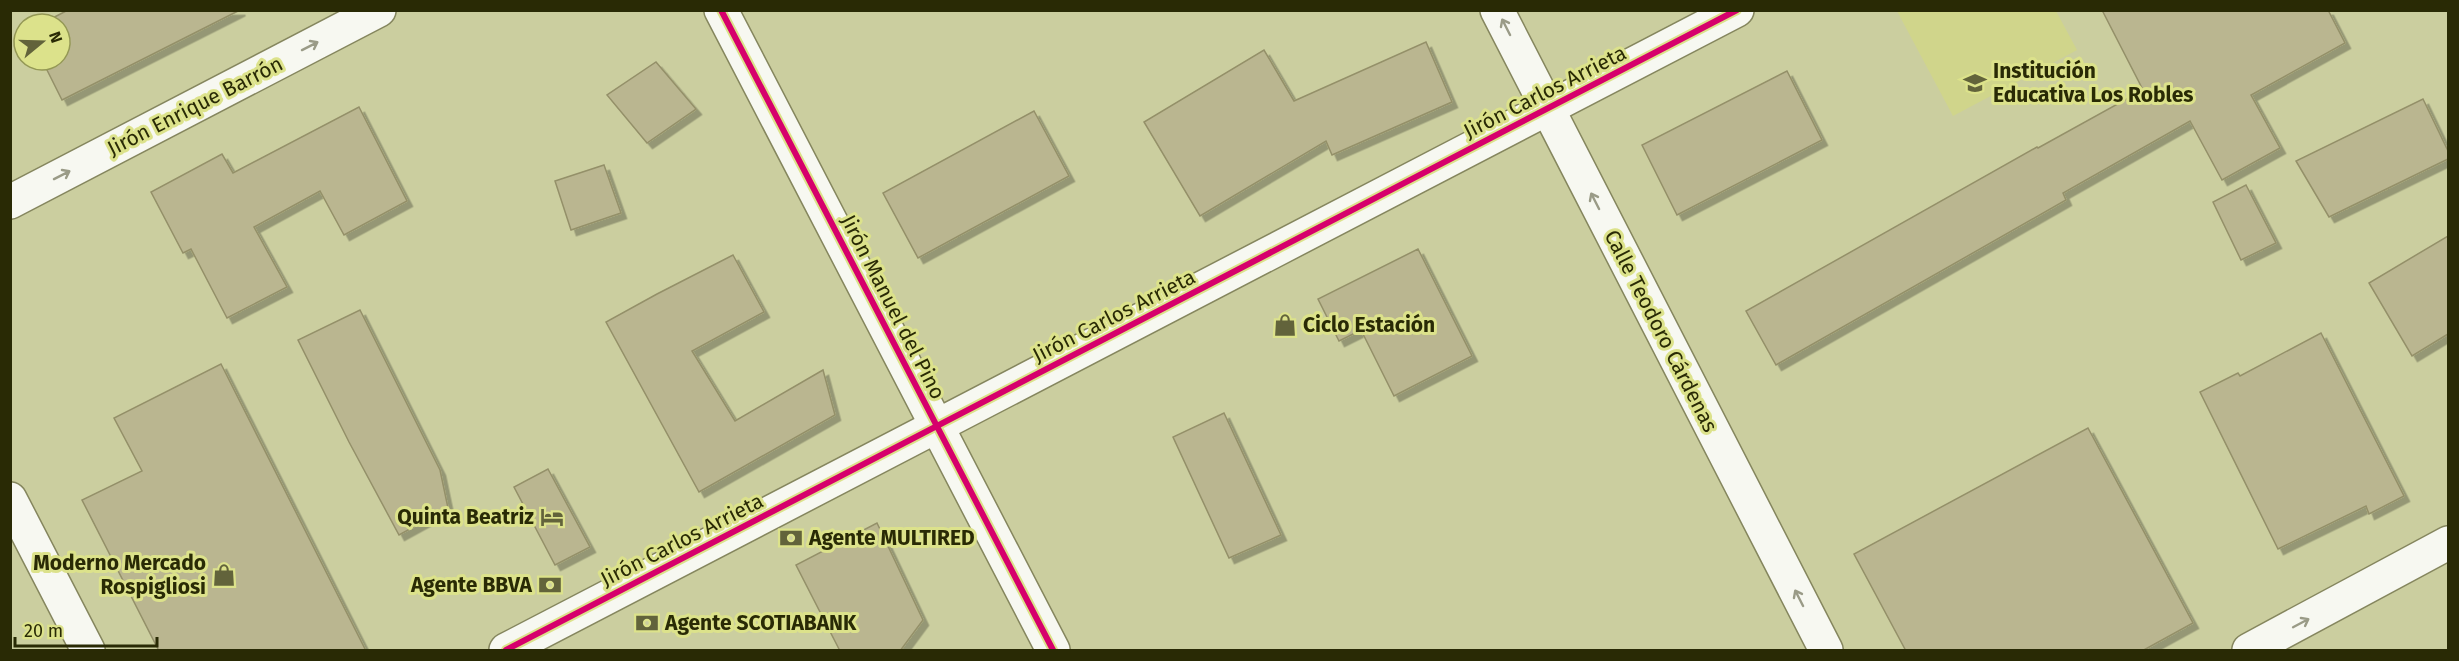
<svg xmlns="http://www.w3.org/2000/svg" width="2459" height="661" font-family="'Fira Sans',sans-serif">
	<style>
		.built { fill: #d0d58b }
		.building { fill: #bab690; stroke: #949069; stroke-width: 1.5; filter: url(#shadow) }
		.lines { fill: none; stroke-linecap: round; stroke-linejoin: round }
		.minor-casing { stroke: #85865e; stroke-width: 36 }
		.minor { stroke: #f7f8f1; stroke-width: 33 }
		.cycleway-casing { stroke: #dce28b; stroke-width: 10 }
		.cycleway { stroke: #d6006c; stroke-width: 6 }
		.oneway { stroke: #9a9b87 }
		.labels { text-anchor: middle; stroke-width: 6; stroke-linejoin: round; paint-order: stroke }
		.poi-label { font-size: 21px; font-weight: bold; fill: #292a05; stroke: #dce28b; text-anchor: start }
		.street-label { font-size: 21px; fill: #292a05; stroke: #dce28b }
	</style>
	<defs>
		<filter id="shadow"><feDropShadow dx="5.5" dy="5.5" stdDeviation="0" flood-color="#0004"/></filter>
	</defs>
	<rect width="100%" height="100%" fill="#cbce9f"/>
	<path class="built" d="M 1897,11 L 2056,11 L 2077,50 L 1953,116 Z"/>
	<g class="building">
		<path d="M 68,10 L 240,10 L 62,100 L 42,60 L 60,60 L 60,24 L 41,24 Z"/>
		<path d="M 2102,10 L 2328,10 L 2345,43 L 2251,95 L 2280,148 L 2222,180 L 2190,121 L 2063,193 L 2066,200 L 1776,365 L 1746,311 L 2037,147 L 2038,148 L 2143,90 Z"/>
		<path d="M 1426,42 L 1452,102 L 1332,155 L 1326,141 L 1200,216 L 1144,122 L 1264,50 L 1294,101 Z"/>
		<path d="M 656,62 L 696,109 L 647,143 L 607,95 Z"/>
		<path d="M 1787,71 L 1822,140 L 1677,215 L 1642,145 Z"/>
		<path d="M 2423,99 L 2448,151 L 2448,159 L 2329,217 L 2296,161 Z"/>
		<path d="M 359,107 L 407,201 L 344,235 L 320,191 L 254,227 L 287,287 L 227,318 L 191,249 L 183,253 L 151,192 L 222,154 L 233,173 Z"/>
		<path d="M 1034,111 L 1069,176 L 918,258 L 883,193 Z"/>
		<path d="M 604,165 L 621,213 L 571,230 L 555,181 Z"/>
		<path d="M 2246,185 L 2276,243 L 2241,260 L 2213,202 Z"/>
		<path d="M 2448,236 L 2448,334 L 2412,356 L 2369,283 Z"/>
		<path d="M 1418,249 L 1472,356 L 1394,396 L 1361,330 L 1339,341 L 1318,299 Z"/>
		<path d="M 733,255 L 764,312 L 692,351 L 735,421 L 823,370 L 835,415 L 699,492 L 606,322 L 657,294 Z"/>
		<path d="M 360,310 L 440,470 L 448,508 L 399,535 L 349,442 L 298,340 Z"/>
		<path d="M 2321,333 L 2404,496 L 2369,514 L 2366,506 L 2278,549 L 2200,392 L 2238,373 L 2240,376 Z"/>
		<path d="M 221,364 L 366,651 L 159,651 L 82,500 L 142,471 L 114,418 Z"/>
		<path d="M 1224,413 L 1281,535 L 1229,558 L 1173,437 Z"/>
		<path d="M 2088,428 L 2193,623 L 2142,651 L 1906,651 L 1854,554 Z"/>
		<path d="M 548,469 L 590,547 L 555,565 L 514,487 Z"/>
		<path d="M 877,523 L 923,620 L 900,651 L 840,651 L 796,565 Z"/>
	</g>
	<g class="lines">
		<g class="minor-casing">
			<g id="minor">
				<path d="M 721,10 L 1053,650"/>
				<path d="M 1497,10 L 1826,650"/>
				<path d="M 10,202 L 379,10"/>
				<path d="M 10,499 L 88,650"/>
				<path d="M 506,650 L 1737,10"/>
				<path d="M 2249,650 L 2448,543"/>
			</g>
		</g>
		<use href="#minor" class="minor"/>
		<g class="cycleway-casing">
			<g id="cycleway">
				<path d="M 721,10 L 1053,650"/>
				<path d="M 506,650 L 1737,10"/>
			</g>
		</g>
		<use href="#cycleway" class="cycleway"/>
	</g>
	<defs><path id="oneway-shaft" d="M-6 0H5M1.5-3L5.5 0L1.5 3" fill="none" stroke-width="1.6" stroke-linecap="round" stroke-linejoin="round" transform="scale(1.5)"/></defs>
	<g class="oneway">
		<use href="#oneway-shaft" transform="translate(1506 27) rotate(-117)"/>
		<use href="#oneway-shaft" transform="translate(310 46) rotate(-27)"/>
		<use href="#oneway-shaft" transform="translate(62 175) rotate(-27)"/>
		<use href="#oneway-shaft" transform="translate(1595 201) rotate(-117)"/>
		<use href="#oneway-shaft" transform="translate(1799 598) rotate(-117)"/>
		<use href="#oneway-shaft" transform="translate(2301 623) rotate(-28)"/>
	</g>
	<defs>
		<g id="school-bare" transform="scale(1.8)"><path d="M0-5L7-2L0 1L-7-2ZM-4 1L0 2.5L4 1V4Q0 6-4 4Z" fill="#62633b" stroke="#dce28b" stroke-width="2.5" paint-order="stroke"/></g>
		<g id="shop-bare" transform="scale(1.8)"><path d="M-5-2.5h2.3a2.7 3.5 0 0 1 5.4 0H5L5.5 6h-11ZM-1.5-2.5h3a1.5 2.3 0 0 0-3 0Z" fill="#62633b" stroke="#dce28b" stroke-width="2.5" paint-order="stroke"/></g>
		<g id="hotel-bare" transform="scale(1.8)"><path d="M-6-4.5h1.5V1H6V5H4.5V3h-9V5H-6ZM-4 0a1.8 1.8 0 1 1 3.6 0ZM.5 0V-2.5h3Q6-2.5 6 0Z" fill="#62633b" stroke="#dce28b" stroke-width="2.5" paint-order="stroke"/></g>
		<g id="bank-bare" transform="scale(1.8)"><path d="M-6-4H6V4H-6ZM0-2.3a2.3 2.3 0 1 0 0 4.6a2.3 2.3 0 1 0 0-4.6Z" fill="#62633b" stroke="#dce28b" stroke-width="2.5" paint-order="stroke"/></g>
	</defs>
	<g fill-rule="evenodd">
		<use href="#school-bare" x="1975" y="83"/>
		<use href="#shop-bare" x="1285" y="325"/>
		<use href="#hotel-bare" x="552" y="517"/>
		<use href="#bank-bare" x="791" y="538"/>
		<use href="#shop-bare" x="224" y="575"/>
		<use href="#bank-bare" x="550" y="585"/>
		<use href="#bank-bare" x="647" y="623"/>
	</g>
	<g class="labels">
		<g class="poi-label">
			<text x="1993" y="78">Institución<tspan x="1993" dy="24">Educativa Los Robles</tspan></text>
			<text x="1303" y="332">Ciclo Estación</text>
			<text x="534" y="524" text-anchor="end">Quinta Beatriz</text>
			<text x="809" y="545">Agente MULTIRED</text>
			<text x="206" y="570" text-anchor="end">Moderno Mercado<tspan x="206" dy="24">Rospigliosi</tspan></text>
			<text x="532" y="592" text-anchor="end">Agente BBVA</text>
			<text x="665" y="630">Agente SCOTIABANK</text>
		</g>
		<g class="street-label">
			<text transform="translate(1545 92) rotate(-27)" y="7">Jirón Carlos Arrieta</text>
			<text transform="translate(195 106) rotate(-27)" y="7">Jirón Enrique Barrón</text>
			<text transform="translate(893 307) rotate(63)" y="7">Jirón Manuel del Pino</text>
			<text transform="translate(1114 316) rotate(-27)" y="7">Jirón Carlos Arrieta</text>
			<text transform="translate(1661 331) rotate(63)" y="7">Calle Teodoro Cárdenas</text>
			<text transform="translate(682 540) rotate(-27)" y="7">Jirón Carlos Arrieta</text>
		</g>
	</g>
	<rect width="2459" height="661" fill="none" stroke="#292a05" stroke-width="24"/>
	<g transform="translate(42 42) rotate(71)"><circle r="28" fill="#dce28b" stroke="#949855" stroke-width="1.5"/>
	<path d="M0-4.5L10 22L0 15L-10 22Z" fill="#62633b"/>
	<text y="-9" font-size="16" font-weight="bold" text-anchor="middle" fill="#292a05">N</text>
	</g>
	<path d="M15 637v9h142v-9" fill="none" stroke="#292a05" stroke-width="3"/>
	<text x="24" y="637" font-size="18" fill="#292a05" stroke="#dce28b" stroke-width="4.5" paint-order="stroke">20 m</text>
</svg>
